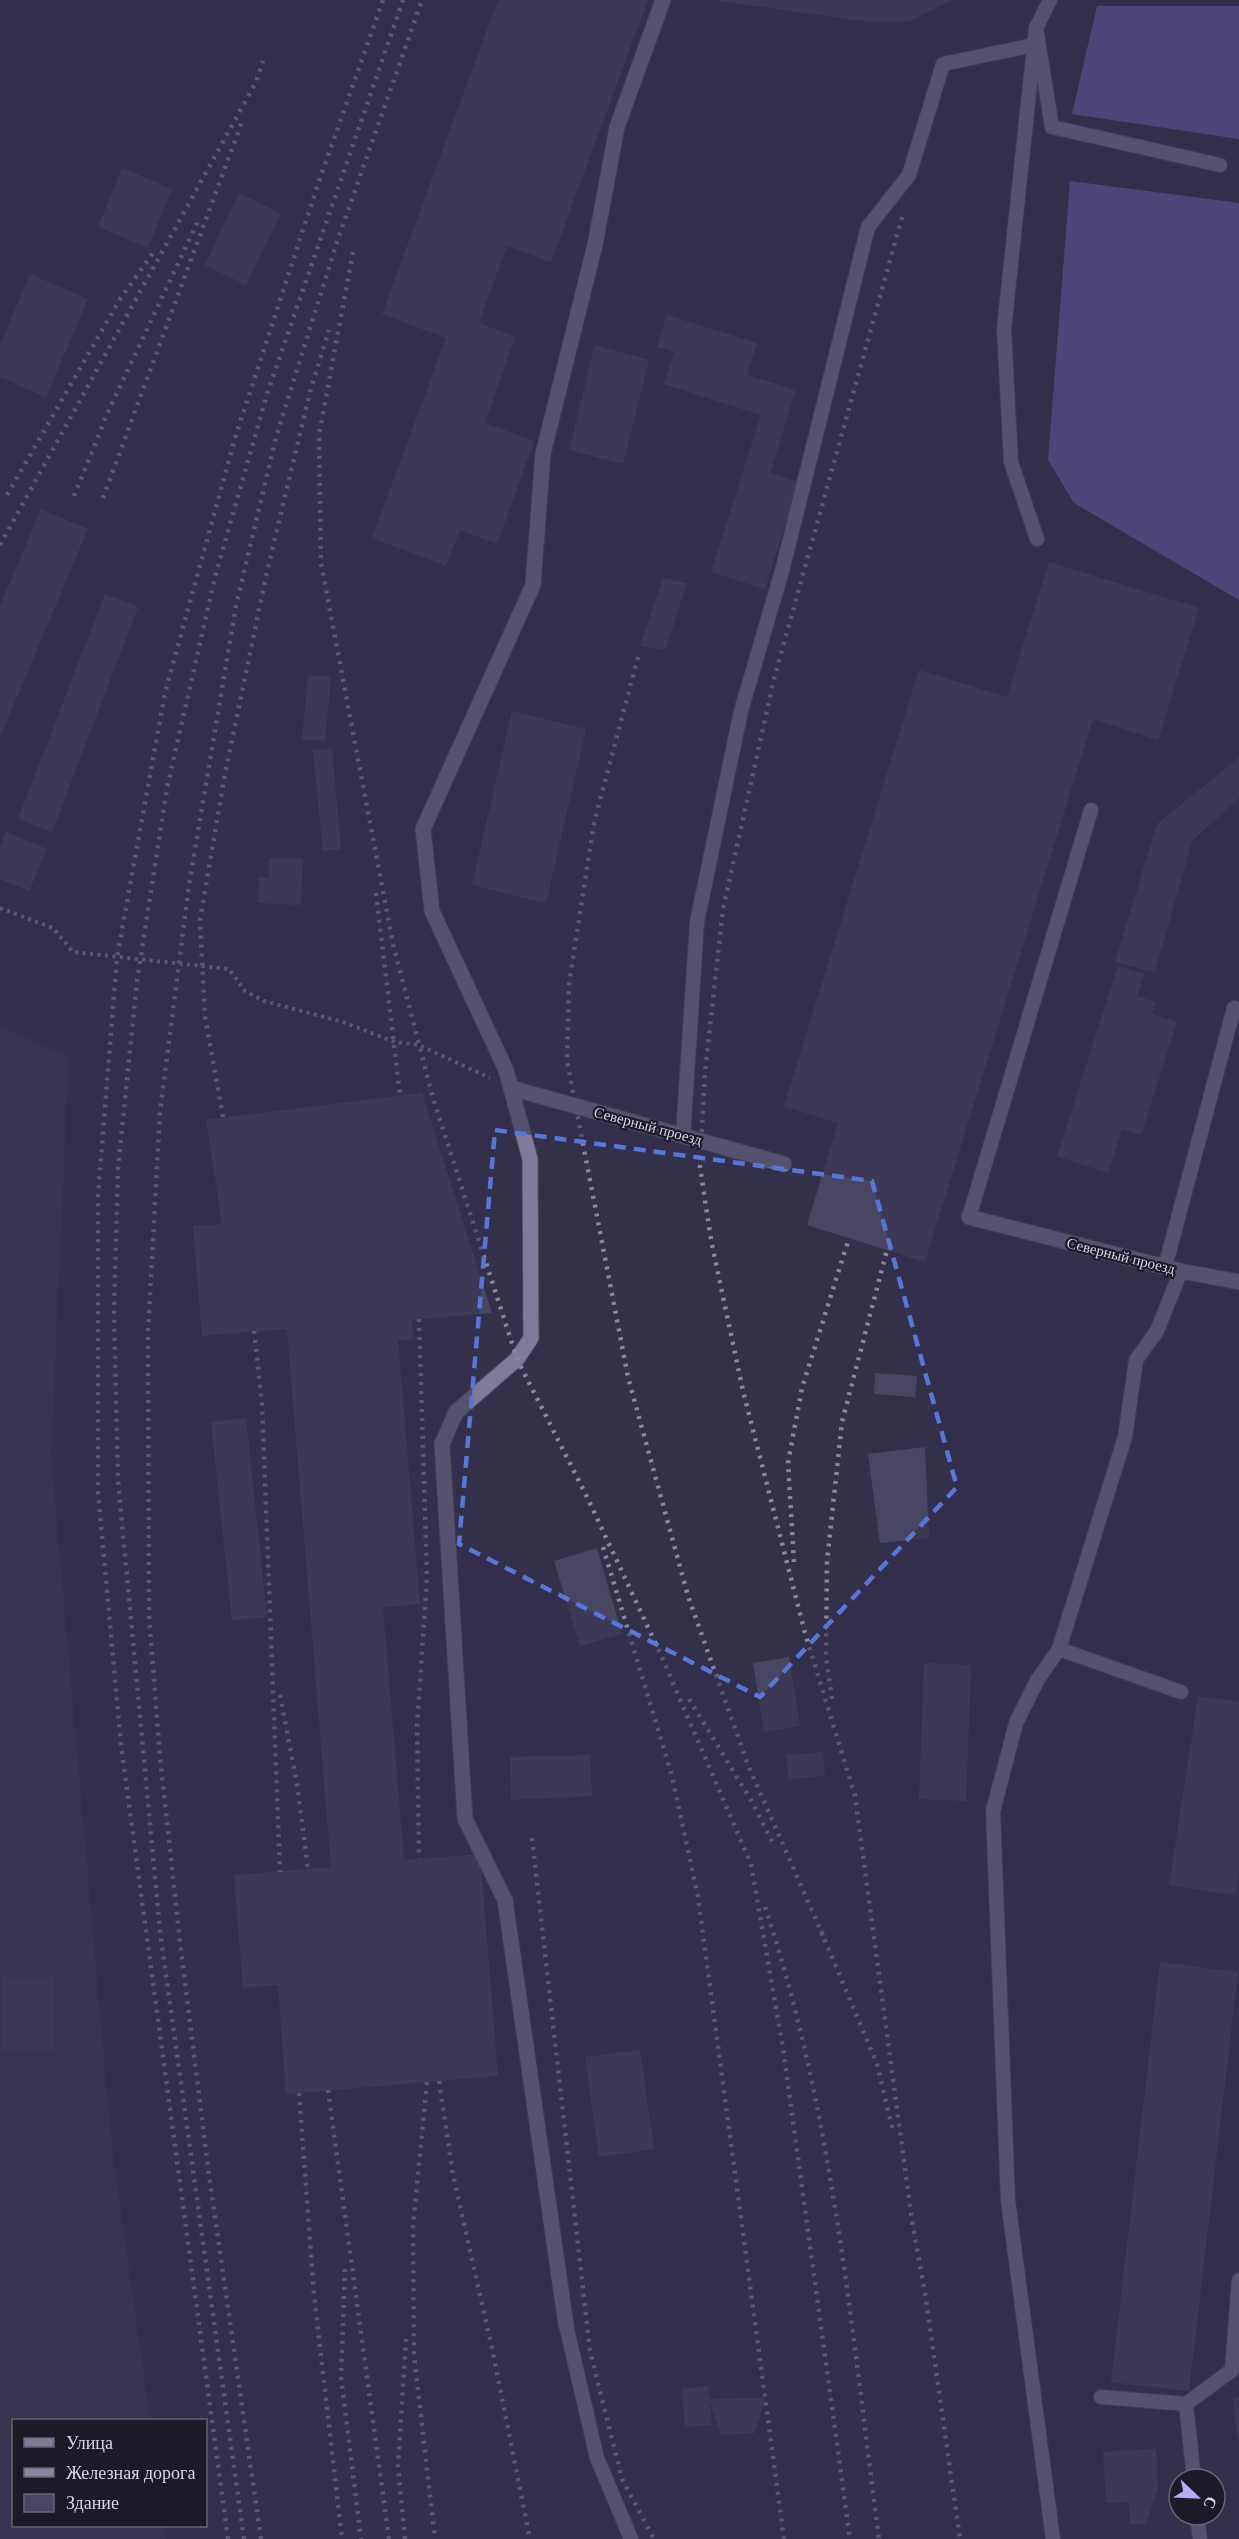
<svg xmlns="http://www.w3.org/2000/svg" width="1239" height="2539" font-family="'Times New Roman',serif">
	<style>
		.built { fill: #3c3858 }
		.forest { fill: #6d61af }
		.building { fill: #494661 }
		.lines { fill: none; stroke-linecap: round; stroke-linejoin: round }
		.lane-casing { stroke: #504d62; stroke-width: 16 }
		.street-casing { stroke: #504d62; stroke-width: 17 }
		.path { stroke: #8c8a9f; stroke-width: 4; stroke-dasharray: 3 4.5; stroke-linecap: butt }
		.lane { stroke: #7e7c9a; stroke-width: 14 }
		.street { stroke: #7e7c9a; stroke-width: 15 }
		.rail { stroke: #89879c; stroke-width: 4.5; stroke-dasharray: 3 6; stroke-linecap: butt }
		.marked { fill: none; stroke: #5577dc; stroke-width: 4.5; stroke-dasharray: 12 8; stroke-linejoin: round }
		.labels { text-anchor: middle; stroke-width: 4.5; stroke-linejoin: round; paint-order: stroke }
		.street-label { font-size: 15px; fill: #d7d6e6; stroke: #1b1a26 }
	</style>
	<rect width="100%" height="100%" fill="#33304a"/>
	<path class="built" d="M 0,1027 L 69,1056 L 51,1455 L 111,2138 L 150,2420 L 14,2420 L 14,2526 L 164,2526 L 166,2539 L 0,2539 Z"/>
	<g class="forest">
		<path d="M 1097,6 L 1239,6 L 1239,139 L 1072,114 Z"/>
		<path d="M 1070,181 L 1239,203 L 1239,600 L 1074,503 L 1048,460 Z"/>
	</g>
	<g class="building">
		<path d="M 498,0 L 648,0 L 551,262 L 507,246 L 479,323 L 515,337 L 485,423 L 534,441 L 497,544 L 460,530 L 446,566 L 372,538 L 446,338 L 382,314 Z"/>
		<path d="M 713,0 L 953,0 L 909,21 L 870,22 Z"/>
		<path d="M 122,168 L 172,189 L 148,248 L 98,227 Z"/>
		<path d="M 239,193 L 281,214 L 246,285 L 205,265 Z"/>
		<path d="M 30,274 L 88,299 L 46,397 L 0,377 L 0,345 Z"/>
		<path d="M 667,315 L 757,343 L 747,375 L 796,390 L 770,473 L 798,482 L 765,589 L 711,572 L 761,415 L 664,384 L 674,352 L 657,347 Z"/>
		<path d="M 595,345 L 649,360 L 623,464 L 569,450 Z"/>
		<path d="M 41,509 L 88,529 L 0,737 L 0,606 Z"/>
		<path d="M 1049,562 L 1199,608 L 1158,740 L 1093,719 L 925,1262 L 807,1225 L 838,1123 L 784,1106 L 919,670 L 1007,697 Z"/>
		<path d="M 663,578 L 687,583 L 665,650 L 640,646 Z"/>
		<path d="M 105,594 L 138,607 L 52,832 L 18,819 Z"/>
		<path d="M 308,675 L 331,677 L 325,741 L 302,739 Z"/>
		<path d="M 512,711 L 586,729 L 546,903 L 472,885 Z"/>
		<path d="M 332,749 L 341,849 L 323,851 L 313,750 Z"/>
		<path d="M 1239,758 L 1239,798 L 1192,841 L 1155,972 L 1115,962 L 1157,824 Z"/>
		<path d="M 6,832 L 47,849 L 29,891 L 0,879 L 0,848 Z"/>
		<path d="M 269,858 L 303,859 L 301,905 L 258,903 L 259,877 L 269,878 Z"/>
		<path d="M 1118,966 L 1144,974 L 1137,996 L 1156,1002 L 1152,1014 L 1177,1022 L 1141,1135 L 1122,1129 L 1108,1173 L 1057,1156 Z"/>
		<path d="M 422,1093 L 492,1313 L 412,1320 L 413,1339 L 398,1340 L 420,1604 L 383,1607 L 404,1860 L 480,1854 L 498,2076 L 286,2094 L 278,1985 L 243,1988 L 234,1875 L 331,1867 L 287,1329 L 202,1336 L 193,1226 L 222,1224 L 206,1120 Z"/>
		<path d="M 875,1373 L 917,1376 L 915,1397 L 874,1394 Z"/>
		<path d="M 246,1418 L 267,1617 L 232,1620 L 211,1422 Z"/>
		<path d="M 925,1447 L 929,1538 L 880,1543 L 868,1454 Z"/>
		<path d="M 597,1548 L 622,1634 L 580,1646 L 554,1561 Z"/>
		<path d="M 789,1657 L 800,1726 L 764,1732 L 753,1663 Z"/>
		<path d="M 924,1663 L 971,1665 L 966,1801 L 919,1799 Z"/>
		<path d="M 1198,1696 L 1239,1702 L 1239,1868 L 1235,1895 L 1169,1885 Z"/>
		<path d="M 823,1752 L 825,1776 L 788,1779 L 787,1755 Z"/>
		<path d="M 590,1755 L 592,1796 L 511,1800 L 510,1757 Z"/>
		<path d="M 1160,1962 L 1238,1972 L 1189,2391 L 1111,2382 Z"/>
		<path d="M 1,1977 L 54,1977 L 55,2051 L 2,2052 Z"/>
		<path d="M 640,2050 L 654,2149 L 599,2157 L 585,2057 Z"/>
		<path d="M 708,2386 L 712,2425 L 685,2427 L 682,2389 Z"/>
		<path d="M 1233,2397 L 1239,2397 L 1239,2439 L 1237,2439 Z"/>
		<path d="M 765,2398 L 755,2433 L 721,2435 L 709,2399 Z"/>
		<path d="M 1156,2449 L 1158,2488 L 1146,2524 L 1130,2524 L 1129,2502 L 1106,2503 L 1103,2452 Z"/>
	</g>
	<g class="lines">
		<g class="lane-casing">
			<g id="lane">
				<path d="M 1050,0 L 1036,28 L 1052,127 L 1220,165"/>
				<path d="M 1036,28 L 1004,329 L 1011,462 L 1037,539"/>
				<path d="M 683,1136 L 697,922 L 741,711 L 782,571 L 868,227 L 909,175 L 943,64 L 1034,45"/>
				<path d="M 969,1217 L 1091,810"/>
				<path d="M 1165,1267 L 1234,1008"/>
				<path d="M 1181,1692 L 1059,1649 L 1125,1437 L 1136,1360 L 1157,1331 L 1181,1271"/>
				<path d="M 566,2325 L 597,2458 L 631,2539"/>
				<path d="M 1101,2397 L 1186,2404 L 1232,2370 L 1239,2280"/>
				<path d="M 1186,2404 L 1194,2479"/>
				<path d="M 1197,2515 L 1200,2539"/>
				<path d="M 1053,2539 L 1008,2201 L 993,1811 L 1016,1723 L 1038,1679 L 1059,1649"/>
			</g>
		</g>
		<g class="street-casing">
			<g id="street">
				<path d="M 511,1088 L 784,1164"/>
				<path d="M 969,1217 L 1181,1271 L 1239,1282"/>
				<path d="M 566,2325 L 505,1900 L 465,1819 L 442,1444 L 456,1412 L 517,1359 L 531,1338 L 530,1159 L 506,1070 L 432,911 L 423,829 L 533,585 L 543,454 L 595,245 L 617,127 L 663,0"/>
			</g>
		</g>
		<path class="path" d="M 0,908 L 53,928 L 73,952 L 229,969 L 245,991 L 264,1001 L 343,1022 L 395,1042 L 419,1045 L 490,1078"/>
		<use href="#lane" class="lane"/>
		<use href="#street" class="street"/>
		<g class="rail">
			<path d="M 902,217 L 774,679 L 723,909 L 705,1072 L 700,1167 L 711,1240 L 743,1391 L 805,1633 L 855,1796 L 913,2228"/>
			<path d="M 353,252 L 319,435 L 321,563 L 393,944 L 433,1098 L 517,1359 L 588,1499 L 660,1653 L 751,1864 L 783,2048 L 850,2539"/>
			<path d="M 7,495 L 120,299 L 153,253"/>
			<path d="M 74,496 L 108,412 L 199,219"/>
			<path d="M 103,498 L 243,119"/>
			<path d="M 0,545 L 256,82 L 263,61"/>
			<path d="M 638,657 L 594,823 L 569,984 L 567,1061 L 628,1377 L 688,1596 L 748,1765 L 824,1938"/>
			<path d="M 376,893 L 400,1095"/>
			<path d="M 223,1117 L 205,1017 L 200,920 L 225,774 L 266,576 L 310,392 L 329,330"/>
			<path d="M 419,1319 L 427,1577 L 417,1727 L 419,1859"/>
			<path d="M 254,1331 L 262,1404 L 280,1872"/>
			<path d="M 603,1547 L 672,1776 L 698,1897 L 784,2539"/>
			<path d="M 794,1562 L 788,1463 L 802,1388 L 849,1238"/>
			<path d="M 280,1695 L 297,1784 L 308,1869"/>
			<path d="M 689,1699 L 751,1800 L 775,1847"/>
			<path d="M 832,1699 L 826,1656 L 827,1561 L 842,1422 L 887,1250"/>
			<path d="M 532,1838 L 590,2351 L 622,2479 L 654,2539"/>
			<path d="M 765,1907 C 833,2111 851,2327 879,2539"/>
			<path d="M 821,1931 L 877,2064 L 893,2131"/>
			<path d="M 439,2081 L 453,2175 L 492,2348 L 530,2539"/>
			<path d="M 427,2082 L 413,2226 L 414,2355 L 435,2539"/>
			<path d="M 328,2090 L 389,2539"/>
			<path d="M 299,2093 L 314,2294 L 342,2539"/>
			<path d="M 912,2222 L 925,2293 L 960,2539"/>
			<path d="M 345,2269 L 341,2377 L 361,2539"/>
			<path d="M 228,2539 L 121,1745 L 98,1492 L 98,1196 L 117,957 L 165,693 L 235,438 L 318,184 L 383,0"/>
			<path d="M 244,2539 L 160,1931 L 118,1480 L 114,1313 L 118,1169 L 137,981 L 167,788 L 215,577 L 267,394 L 403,0"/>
			<path d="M 261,2539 L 209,2175 L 180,1942 L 160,1757 L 149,1615 L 148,1332 L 160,1112 L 189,885 L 236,606 L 276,437 L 338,239 L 422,0"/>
			<path d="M 405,2539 L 398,2466 L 406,2339"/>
		</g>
	</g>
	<path d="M0 0H1239V2539H0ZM 495,1130 L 872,1181 L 957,1487 L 760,1697 L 459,1544 Z" fill="#33304a" fill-opacity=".55" fill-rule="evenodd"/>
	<path class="marked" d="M 495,1130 L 872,1181 L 957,1487 L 760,1697 L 459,1544 Z"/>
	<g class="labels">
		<g class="street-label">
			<text transform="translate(648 1126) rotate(15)" y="5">Северный проезд</text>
			<text transform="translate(1121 1256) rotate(14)" y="5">Северный проезд</text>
		</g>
	</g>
	<rect x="12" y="2419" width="195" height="108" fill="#1b1a26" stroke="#666573" stroke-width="1.5"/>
	<rect x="24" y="2438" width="30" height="9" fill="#7e7c9a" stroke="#666573" stroke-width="1.5"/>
	<text x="66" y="2449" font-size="18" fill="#d7d6e6">Улица</text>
	<rect x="24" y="2468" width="30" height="9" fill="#89879c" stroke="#666573" stroke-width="1.5"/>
	<text x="66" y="2479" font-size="18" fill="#d7d6e6">Железная дорога</text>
	<rect x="24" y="2494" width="30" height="18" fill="#494661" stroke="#666573" stroke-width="1.5"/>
	<text x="66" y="2509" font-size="18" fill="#d7d6e6">Здание</text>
	<g transform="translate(1197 2497) rotate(113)"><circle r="28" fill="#1b1a26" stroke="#666573" stroke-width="1.5"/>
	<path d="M0-4.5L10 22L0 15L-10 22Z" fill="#b4acf9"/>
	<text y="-9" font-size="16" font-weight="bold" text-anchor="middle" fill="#d7d6e6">С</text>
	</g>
</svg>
